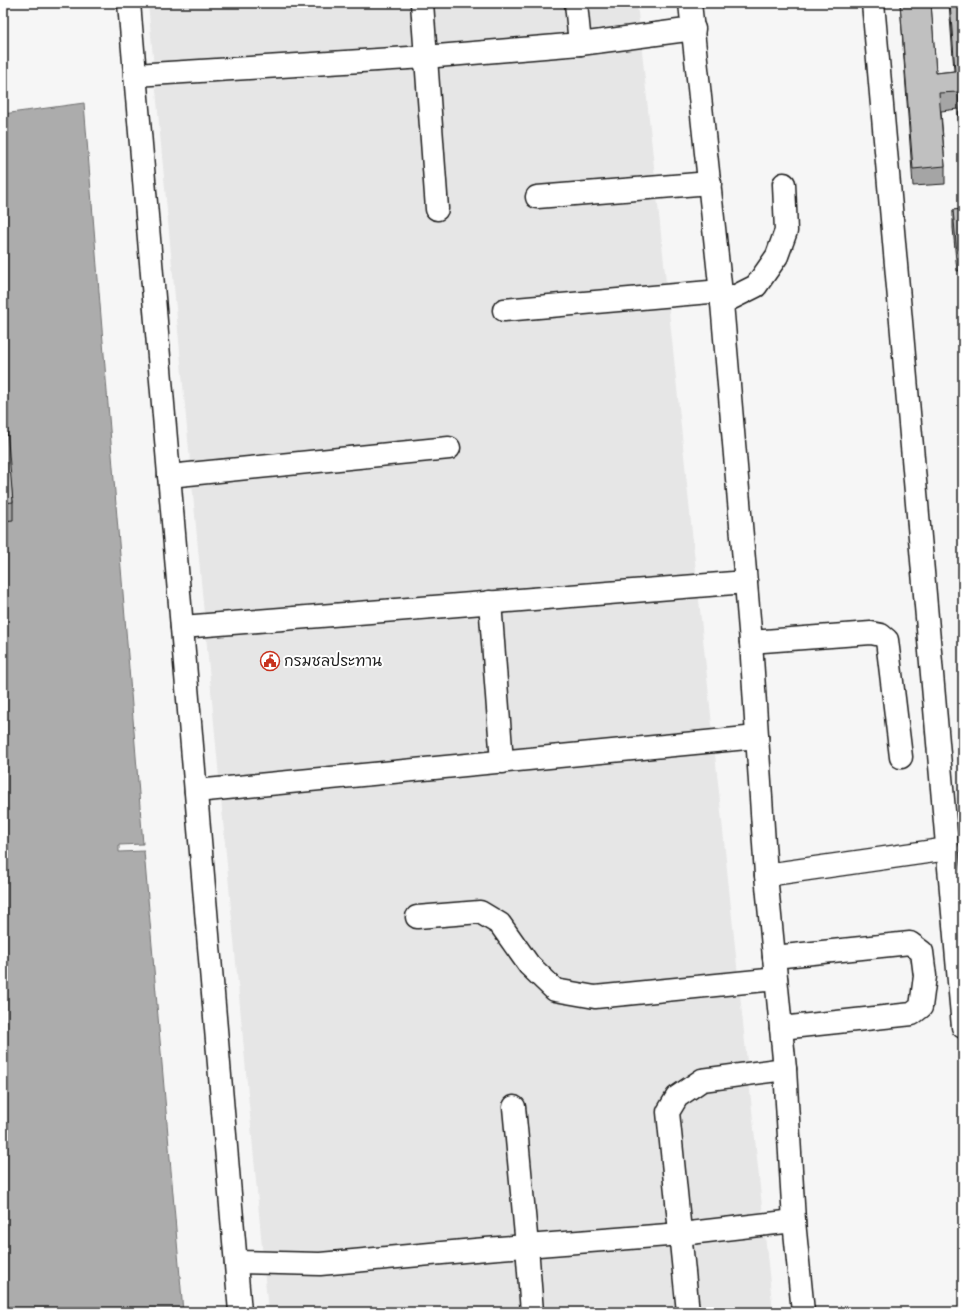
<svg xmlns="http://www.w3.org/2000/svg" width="966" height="1315" font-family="Mynerve,'Playpen Sans Thai',sans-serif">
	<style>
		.built { fill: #e6e6e6 }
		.water { fill: #acacac; stroke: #727272 }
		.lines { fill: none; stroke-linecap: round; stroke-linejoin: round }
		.minor-casing { stroke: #1c1c1c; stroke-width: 25 }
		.minor { stroke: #fff; stroke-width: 22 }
		.wall { fill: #a5a5a5; stroke: #1c1c1c }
		.building { fill: #c0c0c0; stroke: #1c1c1c }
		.labels { text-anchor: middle; stroke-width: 4; stroke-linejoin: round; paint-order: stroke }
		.poi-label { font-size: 15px; fill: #1c1c1c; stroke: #fff; text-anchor: start }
	</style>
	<rect width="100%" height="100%" fill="#f6f6f6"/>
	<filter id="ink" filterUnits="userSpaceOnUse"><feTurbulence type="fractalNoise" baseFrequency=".025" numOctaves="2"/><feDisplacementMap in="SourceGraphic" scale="8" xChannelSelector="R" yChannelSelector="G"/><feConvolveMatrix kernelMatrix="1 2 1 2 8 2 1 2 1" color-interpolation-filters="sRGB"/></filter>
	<g filter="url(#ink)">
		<path class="built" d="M 148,3 L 637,3 L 773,1312 L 268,1312 Z"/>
		<path class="water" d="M 84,103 L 143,844 L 119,845 L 119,852 L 144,851 L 183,1312 L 3,1312 L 3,114 Z"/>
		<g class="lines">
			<g class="minor-casing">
				<g id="minor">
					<path d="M 129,3 L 240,1312"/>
					<path d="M 422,3 L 437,209"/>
					<path d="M 576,3 L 580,44"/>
					<path d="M 690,3 L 722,303 L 751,642 L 766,875 L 785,1069 L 794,1221 L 803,1312"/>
					<path d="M 873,3 L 963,1027"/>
					<path d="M 135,75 L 425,57 L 580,44 L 694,29"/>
					<path d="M 537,197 L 710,183"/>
					<path d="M 722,303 L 756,286 L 777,256 L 786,231 L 784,184"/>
					<path d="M 504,310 L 721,291"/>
					<path d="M 169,476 L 449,448"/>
					<path d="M 490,602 L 502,762"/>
					<path d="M 182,627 L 746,582"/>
					<path d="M 751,642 L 871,633 L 881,635 L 887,640 L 901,757"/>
					<path d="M 196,791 L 757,737"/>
					<path d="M 766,875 L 948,849"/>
					<path d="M 417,917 L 480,912 L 500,924 L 529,965 L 555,990 L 595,997 L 776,979"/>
					<path d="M 774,957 L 910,943 L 922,952 L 925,976 L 921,1007 L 912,1014 L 781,1028"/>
					<path d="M 514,1107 L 527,1246 L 532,1312"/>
					<path d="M 236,1262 L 320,1264 L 486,1249 L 681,1234 L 794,1221"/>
					<path d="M 688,1312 L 668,1112 L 677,1097 L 702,1080 L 785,1069"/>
				</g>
			</g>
			<use href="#minor" class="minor"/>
		</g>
		<g class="wall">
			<path d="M 900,3 L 931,3 L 936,73 L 954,71 L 949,3 L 963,3 L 963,180 L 958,109 L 941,111 L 945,166 L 945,184 L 913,186 Z"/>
			<path d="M 963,209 L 963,270 L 957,271 L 953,228 L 953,210 Z"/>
			<path d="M 3,405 L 13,502 L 13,520 L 3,521 Z"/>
		</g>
		<g class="building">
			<path d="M 900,3 L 931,3 L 936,73 L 955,71 L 950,3 L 963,3 L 963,162 L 958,92 L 939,93 L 945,166 L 913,169 Z"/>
			<path d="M 963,209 L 963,253 L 957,253 L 953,210 Z"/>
			<path d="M 3,405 L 5,405 L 13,502 L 3,503 Z"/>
		</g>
	</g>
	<defs>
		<g id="civic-ring" transform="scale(1)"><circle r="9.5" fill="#fff" stroke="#c8321e" stroke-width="1.5"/><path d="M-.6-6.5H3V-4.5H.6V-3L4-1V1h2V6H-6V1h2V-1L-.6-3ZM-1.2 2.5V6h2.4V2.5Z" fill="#c8321e"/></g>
	</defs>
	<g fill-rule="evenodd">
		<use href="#civic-ring" x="270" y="661"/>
	</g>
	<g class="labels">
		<g class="poi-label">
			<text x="284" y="666">กรมชลประทาน</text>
		</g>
	</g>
	<rect width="966" height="1315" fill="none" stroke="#fff" stroke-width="16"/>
	<rect x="8" y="8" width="950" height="1299" fill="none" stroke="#1c1c1c" stroke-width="1.5" filter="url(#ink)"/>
</svg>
